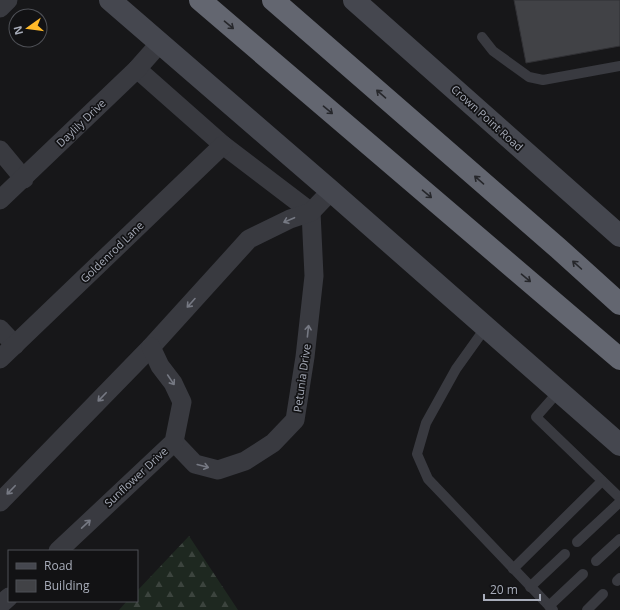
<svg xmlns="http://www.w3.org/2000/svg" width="620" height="610" font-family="'Open Sans',sans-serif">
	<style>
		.forest { fill: url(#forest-firs) }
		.building { fill: #414246; stroke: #313135 }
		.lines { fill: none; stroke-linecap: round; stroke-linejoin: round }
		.service { stroke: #393a40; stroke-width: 10 }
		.minor { stroke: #393a40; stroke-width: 19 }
		.secondary { stroke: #45474f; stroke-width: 22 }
		.motorway { stroke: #636670; stroke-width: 22 }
		.oneway { stroke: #26272b }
		.oneway2 { stroke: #767983 }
		.labels { text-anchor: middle; stroke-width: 3.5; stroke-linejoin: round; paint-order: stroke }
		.street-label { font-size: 11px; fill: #a8adba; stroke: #121214 }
	</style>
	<defs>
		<pattern id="forest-firs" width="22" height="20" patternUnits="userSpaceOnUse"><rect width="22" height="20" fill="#1e2820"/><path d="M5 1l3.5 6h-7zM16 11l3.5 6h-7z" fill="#3c443e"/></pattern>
	</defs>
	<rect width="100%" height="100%" fill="#171719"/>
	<path class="forest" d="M 189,536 L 238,610 L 119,610 L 127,601 L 137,601 L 137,591 Z"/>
	<path class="building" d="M 514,0 L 620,0 L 620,46 L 526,63 Z"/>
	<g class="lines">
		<g class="service">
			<path d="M 482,37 L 493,51 L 529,77 L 543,80 L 620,66"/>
			<path d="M 486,327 L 456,369 L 426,423 L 417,454 L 428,479 L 553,610"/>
			<path d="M 559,391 L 536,417 L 620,498"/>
			<path d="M 577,542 L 620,502"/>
			<path d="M 596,561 L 620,539"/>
			<path d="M 513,569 L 602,481"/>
			<path d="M 617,581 L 620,578"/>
			<path d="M 530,587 L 565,554"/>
			<path d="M 549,606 L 583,574"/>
			<path d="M 587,610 L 603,594"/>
		</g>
		<g class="minor">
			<path d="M 0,8 L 8,0"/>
			<path d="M 137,69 L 223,145 L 311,212 L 314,276 L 305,357 L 295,420 L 273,443 L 245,461 L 218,470 L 195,464 L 174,442"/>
			<path d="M 0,150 L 24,179"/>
			<path d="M 0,200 L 137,69 L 160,43"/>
			<path d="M 0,329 L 15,345"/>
			<path d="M 0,359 L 223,145"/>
			<path d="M 0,502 L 151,347 L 249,239 L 290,219 L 311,212 L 331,191"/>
			<path d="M 58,551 L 174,442 L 182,402 L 173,383 L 160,366 L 151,347"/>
			<path d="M 0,605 L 9,597"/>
		</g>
		<g class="secondary">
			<path d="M 110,0 L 331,191 L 620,445"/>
			<path d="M 354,0 L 620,236"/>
		</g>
		<g class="motorway">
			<path d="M 200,0 L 620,359"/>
			<path d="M 273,0 L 558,248 L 620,304"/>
		</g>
	</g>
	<defs><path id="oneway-shaft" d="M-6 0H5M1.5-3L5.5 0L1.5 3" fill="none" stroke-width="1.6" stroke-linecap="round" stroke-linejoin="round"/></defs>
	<g class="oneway">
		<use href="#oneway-shaft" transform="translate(229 25) rotate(40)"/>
		<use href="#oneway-shaft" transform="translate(381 94) rotate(-139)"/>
		<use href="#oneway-shaft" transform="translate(328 110) rotate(40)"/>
		<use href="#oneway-shaft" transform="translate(479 180) rotate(-139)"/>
		<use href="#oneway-shaft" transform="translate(427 194) rotate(40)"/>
		<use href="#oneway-shaft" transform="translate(577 265) rotate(-138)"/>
		<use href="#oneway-shaft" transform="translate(526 278) rotate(40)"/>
	</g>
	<g class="oneway2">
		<use href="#oneway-shaft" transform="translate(289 220) rotate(157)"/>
		<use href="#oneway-shaft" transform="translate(191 303) rotate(132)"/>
		<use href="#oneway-shaft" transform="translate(308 331) rotate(-84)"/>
		<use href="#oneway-shaft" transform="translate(171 380) rotate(56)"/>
		<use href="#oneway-shaft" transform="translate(102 397) rotate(134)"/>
		<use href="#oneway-shaft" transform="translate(203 466) rotate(15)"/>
		<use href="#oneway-shaft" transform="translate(11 490) rotate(134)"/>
		<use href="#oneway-shaft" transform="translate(86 524) rotate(-43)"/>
	</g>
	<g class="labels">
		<g class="street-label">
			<text transform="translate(487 118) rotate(42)" y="4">Crown Point Road</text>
			<text transform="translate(81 123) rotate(-44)" y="4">Daylily Drive</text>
			<text transform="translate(112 252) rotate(-44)" y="4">Goldenrod Lane</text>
			<text transform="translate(302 378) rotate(-82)" y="4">Petunia Drive</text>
			<text transform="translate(136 477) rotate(-43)" y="4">Sunflower Drive</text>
		</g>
	</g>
	<rect x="8" y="550" width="130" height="52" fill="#121214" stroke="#4e5056"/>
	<rect x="16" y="563" width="20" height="6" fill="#45474f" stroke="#4e5056"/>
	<text x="44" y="570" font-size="12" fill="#a8adba">Road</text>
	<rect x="16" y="580" width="20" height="12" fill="#414246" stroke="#4e5056"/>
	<text x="44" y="590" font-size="12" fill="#a8adba">Building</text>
	<g transform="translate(28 28) rotate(256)"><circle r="19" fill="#121214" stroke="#4e5056"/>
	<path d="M0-3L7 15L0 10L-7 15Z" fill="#ffb929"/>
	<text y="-6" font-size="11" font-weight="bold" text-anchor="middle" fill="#a8adba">N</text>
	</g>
	<path d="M484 594v6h56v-6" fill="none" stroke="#a8adba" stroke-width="2"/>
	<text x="490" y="594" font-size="12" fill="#a8adba" stroke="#121214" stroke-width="3" paint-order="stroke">20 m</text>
</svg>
